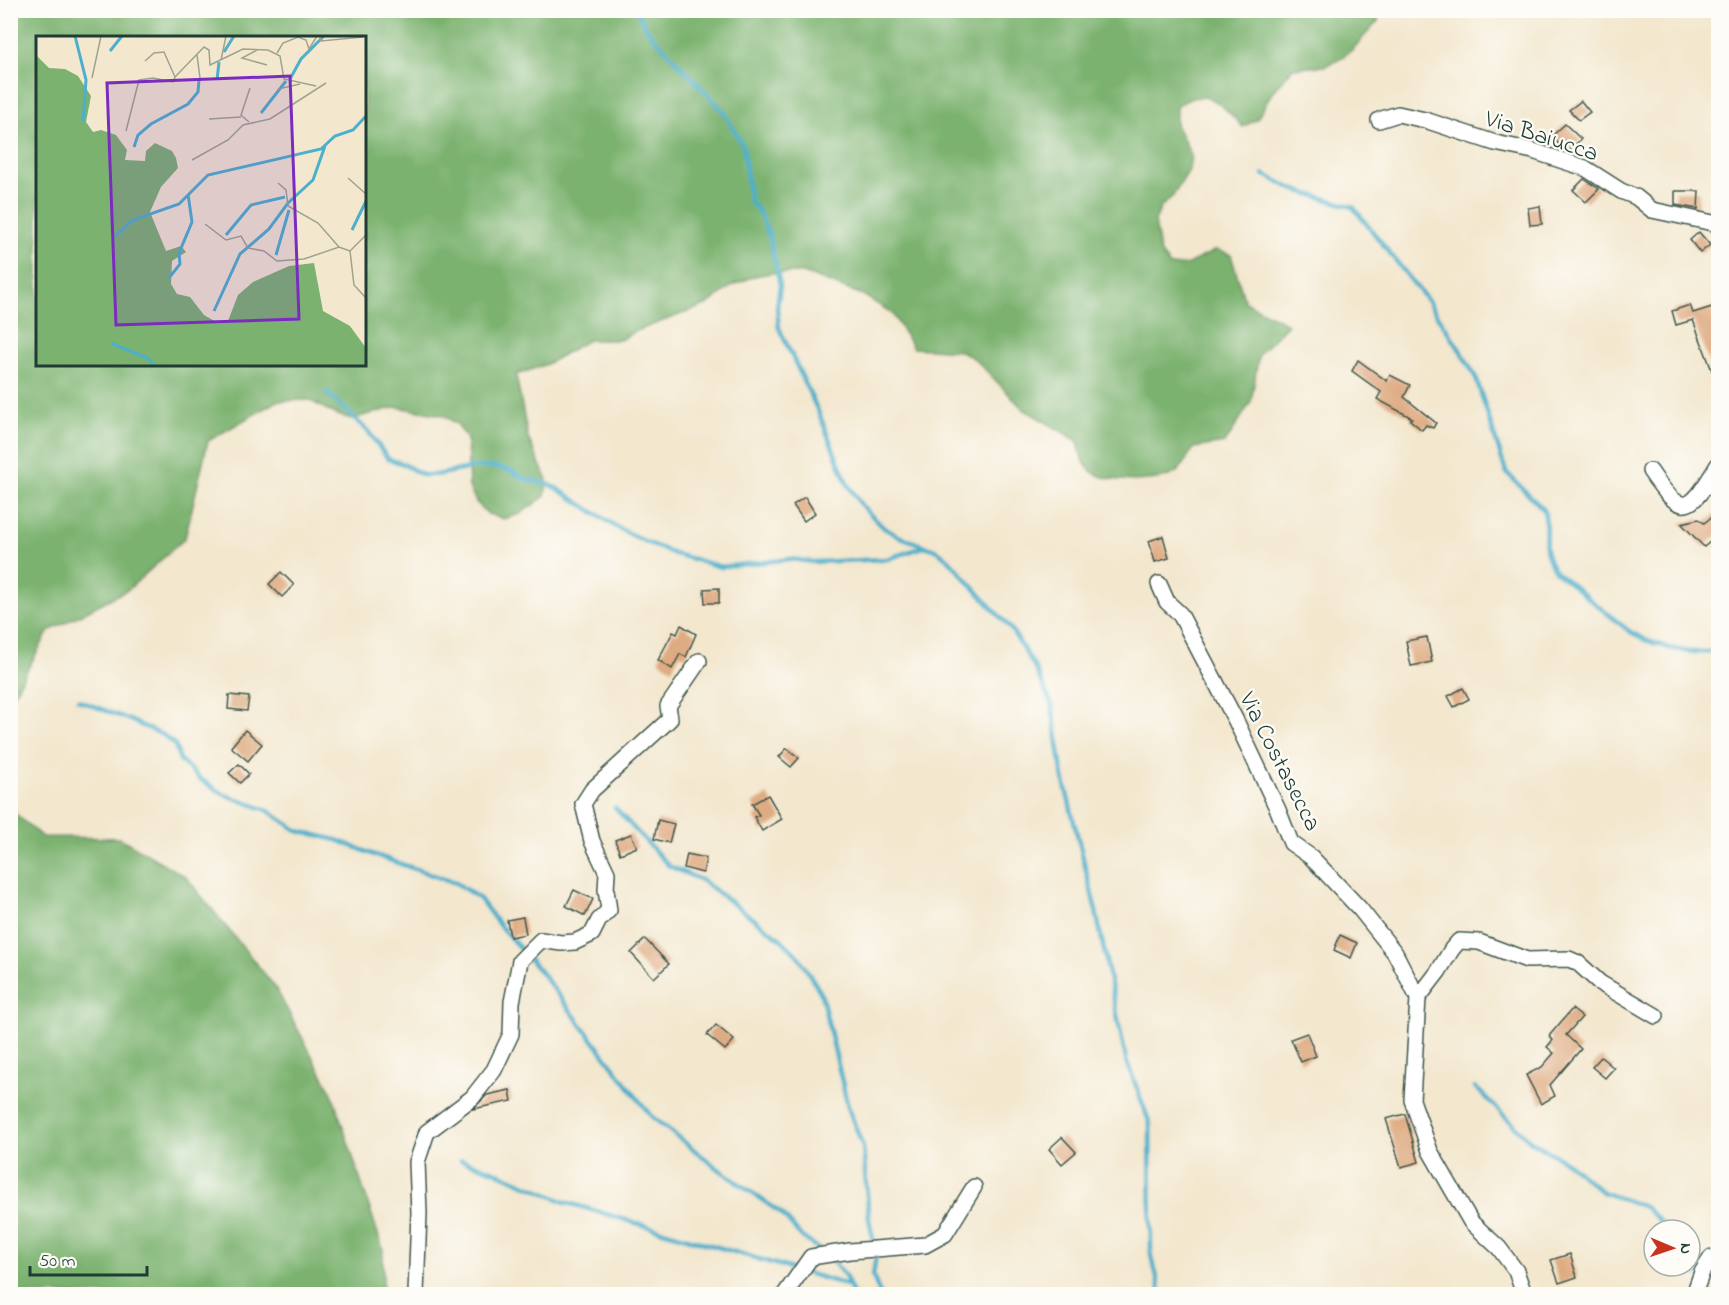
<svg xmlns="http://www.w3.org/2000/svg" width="1729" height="1305" font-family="'Indie Flower',sans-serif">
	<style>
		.forest { fill: #7cb26f; stroke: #4e7852; stroke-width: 1.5; fill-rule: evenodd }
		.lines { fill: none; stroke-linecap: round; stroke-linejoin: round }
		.stream { stroke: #4cafcb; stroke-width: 4.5 }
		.building { fill: #dfab82 }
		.street-casing { stroke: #3f564b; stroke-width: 18 }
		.street { stroke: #fff; stroke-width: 15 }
		.labels { text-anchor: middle; stroke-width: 4.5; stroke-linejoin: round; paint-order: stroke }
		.street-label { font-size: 24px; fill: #1f3d34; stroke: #fdfcf7 }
		.inset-river { fill: none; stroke: #4cafcb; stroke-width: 3 }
		.inset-road { fill: none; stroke: #9ea390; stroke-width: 1.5 }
		.view { fill: #7b2cbf; fill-opacity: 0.15; stroke: #7b2cbf; stroke-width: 3 }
		.inset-edge { fill: none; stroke: #1f3d34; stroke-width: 3 }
	</style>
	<rect width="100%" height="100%" fill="#fdfcf7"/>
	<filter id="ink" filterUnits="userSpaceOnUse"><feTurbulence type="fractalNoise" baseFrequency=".0167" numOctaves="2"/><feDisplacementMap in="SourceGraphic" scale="12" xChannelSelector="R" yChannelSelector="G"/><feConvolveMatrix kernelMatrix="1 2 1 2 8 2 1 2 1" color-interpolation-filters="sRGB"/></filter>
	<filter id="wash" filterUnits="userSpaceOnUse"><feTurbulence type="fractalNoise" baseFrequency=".008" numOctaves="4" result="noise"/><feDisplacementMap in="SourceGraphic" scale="24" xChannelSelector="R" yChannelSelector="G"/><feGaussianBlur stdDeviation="1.35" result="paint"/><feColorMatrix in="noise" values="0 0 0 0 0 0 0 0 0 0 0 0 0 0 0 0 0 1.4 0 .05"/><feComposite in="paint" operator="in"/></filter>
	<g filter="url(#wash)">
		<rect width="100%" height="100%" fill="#f3e7ce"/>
		<g class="forest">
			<path d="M 11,10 L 1379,10 L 1379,11 L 1378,21 L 1353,49 L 1340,59 L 1325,66 L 1293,68 L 1273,91 L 1257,119 L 1243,127 C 1222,105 1206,84 1176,107 L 1176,124 L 1191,155 L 1189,170 L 1173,196 L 1161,207 L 1155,221 L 1160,252 L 1170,266 L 1186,265 L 1216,250 L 1231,255 L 1245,302 L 1288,324 L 1259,354 L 1251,402 L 1225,443 L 1194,448 C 1189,455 1184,464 1178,471 C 1164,484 1105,484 1091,471 C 1082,463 1080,452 1078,441 L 1023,409 L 975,359 L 961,351 L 913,348 L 892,313 L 863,295 L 803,273 L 771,273 L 755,276 L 733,285 L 708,304 L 634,332 L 620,340 L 588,340 L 547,364 L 516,375 L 528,438 L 547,480 L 545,496 L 520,514 L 504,519 L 488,514 L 476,502 L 469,487 L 467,439 L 458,425 L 443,415 L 396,407 L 352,419 L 337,415 L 309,400 L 277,401 L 208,441 L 185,538 L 129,589 L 49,631 L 11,699 ZM 38,38 L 364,38 L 364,364 L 38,364 Z"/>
			<path d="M 11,810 L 42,837 L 120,838 L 186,877 L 275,987 L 332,1093 L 383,1249 L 383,1294 L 11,1294 Z"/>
		</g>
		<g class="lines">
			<g class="stream">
				<path d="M 636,10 L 648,31 L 724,112 L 743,146 L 750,202 L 758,210 L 769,235 L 780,285 L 777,308 L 779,328 L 818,411 L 847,483 L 861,505 L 884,528 L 898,536 L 938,551 L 949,560 L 1011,629 L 1034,666 L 1052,705 L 1063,777 L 1096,911 L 1126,1059 L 1150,1124 L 1151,1253 L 1161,1294"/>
				<path d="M 1263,174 L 1295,190 L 1353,207 L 1427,300 L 1462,353 L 1476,378 L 1506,472 L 1544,510 C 1550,535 1538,546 1556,572 L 1629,631 L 1645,640 L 1670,648 L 1690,652 L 1718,652"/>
				<path d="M 326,392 L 368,431 L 388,459 L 401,463 L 423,475 L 436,475 L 475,467 L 495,467 L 511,471 L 525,479 L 548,484 L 558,489 L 618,528 L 646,542 L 675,554 L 721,567 L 790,559 L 813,562 L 887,559 L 926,546"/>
				<path d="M 78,700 L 125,718 L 163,735 L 175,745 L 180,760 L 200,779 L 223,794 L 267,810 L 298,831 L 337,840 L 372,854 L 456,883 L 480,899 L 499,925 L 540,971 L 651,1116 L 720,1170 L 782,1214 L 801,1236 L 822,1252"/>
				<path d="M 615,808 L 669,866 L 701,880 L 781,939 L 798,956 L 821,993 L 848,1107 L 863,1147 L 869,1219 L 876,1254 L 873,1276 L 880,1294"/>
				<path d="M 1475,1087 L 1529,1140 L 1565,1161 L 1602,1192 L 1645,1207 L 1669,1230"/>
				<path d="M 461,1160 L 492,1170 L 565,1202 L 847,1285"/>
				<path d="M 831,1259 L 845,1276 L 853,1294"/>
				<path d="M 1690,1263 L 1698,1275"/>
				<path d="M 1702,1282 L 1711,1294"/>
			</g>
		</g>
		<g id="blocks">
			<g class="building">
				<path d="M 1581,101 L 1590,112 L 1579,120 L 1569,110 Z"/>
				<path d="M 1565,124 L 1581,139 L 1568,152 L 1551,137 Z"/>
				<path d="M 1584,179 L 1599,189 L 1586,202 L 1573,190 Z"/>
				<path d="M 1675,191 L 1699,191 L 1698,209 L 1675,205 Z"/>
				<path d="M 1540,206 L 1542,224 L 1530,225 L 1528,208 Z"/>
				<path d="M 1699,232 L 1710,245 L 1700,253 L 1690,240 Z"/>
				<path d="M 1690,305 L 1693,313 L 1712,307 L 1719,328 L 1719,384 L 1717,384 L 1693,320 L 1676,325 L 1672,311 Z"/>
				<path d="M 1358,360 L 1387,381 L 1390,375 L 1410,385 L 1404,397 L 1436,423 L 1433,428 L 1426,425 L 1422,430 L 1410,420 L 1412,418 L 1377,399 L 1381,392 L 1352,371 Z"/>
				<path d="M 805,497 L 815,513 L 804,521 L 793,505 Z"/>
				<path d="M 1719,511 L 1719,534 L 1704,547 L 1681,523 L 1699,519 L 1704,523 Z"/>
				<path d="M 1163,536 L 1169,558 L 1155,562 L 1149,541 Z"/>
				<path d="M 281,572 L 294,585 L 282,597 L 269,584 Z"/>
				<path d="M 719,588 L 719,603 L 705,603 L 704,589 Z"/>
				<path d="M 681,625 L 696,634 L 686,657 L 680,654 L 672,669 L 658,660 L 673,632 L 677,634 Z"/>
				<path d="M 1427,637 L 1432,662 L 1411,666 L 1406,641 Z"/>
				<path d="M 1463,688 L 1469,699 L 1454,707 L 1448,696 Z"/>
				<path d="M 229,695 L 249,697 L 247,711 L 228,709 Z"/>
				<path d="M 245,730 L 262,744 L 248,761 L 231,747 Z"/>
				<path d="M 787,748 L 799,758 L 791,767 L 779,757 Z"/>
				<path d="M 239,764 L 249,774 L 240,783 L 229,773 Z"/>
				<path d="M 768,795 L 782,819 L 762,831 L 754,817 L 759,815 L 752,804 Z"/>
				<path d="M 658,820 L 674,824 L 669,843 L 654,839 Z"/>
				<path d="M 631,834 L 637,847 L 620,854 L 615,840 Z"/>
				<path d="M 687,854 L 706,858 L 703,873 L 684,868 Z"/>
				<path d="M 574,890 L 593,899 L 585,916 L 566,906 Z"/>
				<path d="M 523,917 L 526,934 L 510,937 L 507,920 Z"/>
				<path d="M 1340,935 L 1357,943 L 1351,958 L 1334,950 Z"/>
				<path d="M 645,939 L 669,964 L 654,978 L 631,953 Z"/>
				<path d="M 1572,1009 L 1582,1017 L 1566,1035 L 1581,1049 L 1550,1085 L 1555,1096 L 1541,1104 L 1526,1075 L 1542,1067 L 1554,1053 L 1547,1047 L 1553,1040 L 1549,1036 Z"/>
				<path d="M 716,1025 L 734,1040 L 725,1050 L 707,1035 Z"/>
				<path d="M 1307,1033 L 1316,1056 L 1301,1062 L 1291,1039 Z"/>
				<path d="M 1601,1057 L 1614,1068 L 1605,1078 L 1592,1067 Z"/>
				<path d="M 510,1090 L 512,1101 L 473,1109 L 487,1095 Z"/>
				<path d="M 1405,1114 L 1419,1162 L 1401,1167 L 1386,1119 Z"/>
				<path d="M 1062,1137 L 1076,1152 L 1062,1164 L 1049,1149 Z"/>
				<path d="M 1570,1254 L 1577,1277 L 1559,1283 L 1551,1260 Z"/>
			</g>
		</g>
	</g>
	<g filter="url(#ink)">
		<use href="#blocks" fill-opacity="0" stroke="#3f564b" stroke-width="1.5"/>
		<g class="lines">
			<g class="street-casing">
				<g id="street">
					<path d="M 1379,120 L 1398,114 L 1425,120 L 1495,143 L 1533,151 L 1585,168 L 1621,191 L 1636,197 L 1652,210 L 1718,224"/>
					<path d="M 1650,471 C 1684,521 1690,511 1718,465"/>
					<path d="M 1159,584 L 1167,602 L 1180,614 L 1236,721 L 1278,810 L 1291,843 L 1311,857 L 1360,909 L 1395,953 L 1418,998 L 1412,1100 L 1430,1151 L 1471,1222 L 1499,1248 L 1516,1271 L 1524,1294"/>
					<path d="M 1418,998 L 1438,972 L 1452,949 L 1459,941 L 1479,942 L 1527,960 L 1569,959 L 1578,963 L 1600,983 L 1656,1016"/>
					<path d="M 416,1294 L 419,1213 L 417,1162 L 427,1132 L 472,1098 L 494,1070 L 511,1034 L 512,1002 L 520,961 L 541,940 L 561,943 L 575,942 L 592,934 L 599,920 L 609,910 L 606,890 L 607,873 L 592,841 L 583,804 L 592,790 L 670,719 L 668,706 L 699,661"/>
					<path d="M 785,1294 L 811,1257 L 850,1251 L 925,1245 L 945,1234 L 974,1187"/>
					<path d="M 1694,1294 L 1702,1272 L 1711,1258 L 1718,1257"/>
				</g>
			</g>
			<use href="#street" class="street"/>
		</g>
	</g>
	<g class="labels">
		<g class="street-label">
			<text transform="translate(1542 135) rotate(18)" y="8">Via Baiucca</text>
			<text transform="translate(1281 761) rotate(63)" y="8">Via Costasecca</text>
		</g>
	</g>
	<g transform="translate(36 36)">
		<rect width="330" height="330" fill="#f3e7ce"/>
		<path d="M 0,19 L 13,32 L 29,33 L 42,40 L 55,60 L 50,86 L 57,96 L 65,94 L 80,99 L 91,114 L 89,124 L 109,125 L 110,115 L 119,107 L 136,115 L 140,122 L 142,132 L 125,151 L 114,176 L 130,215 L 145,210 L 150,216 L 136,225 L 135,248 L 141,258 L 154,261 L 168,279 L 182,287 L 192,285 L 202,259 L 217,246 L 253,230 L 278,227 L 287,275 L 314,290 L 330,312 L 330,330 L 0,330 Z" fill="#7cb26f"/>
		<path class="inset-river" d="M 39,0 L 50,44 L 47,85M 74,15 L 86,0M 188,16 L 198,0M 254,43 L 265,23 L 288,0M 181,44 L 183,26M 225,77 L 250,45M 98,111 L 102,99 L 115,88 L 152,68 L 162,56 L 163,44M 316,194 L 330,165M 190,199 L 215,169 L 249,161M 78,201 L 97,184 L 143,168 L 172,139 L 285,113 L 299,100 L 317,94 L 330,80M 240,219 L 253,174M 133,242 L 144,228 L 143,217 L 156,186 L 152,158M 178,275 L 204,218 L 233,193 L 252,167 L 277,144 L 289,110M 75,307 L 113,323 L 118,330"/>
		<path class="inset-road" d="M 284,0 L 285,5 L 327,1M 221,14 L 206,22 L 231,29M 241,17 L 247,7 L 262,1 L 270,4 L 273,13 L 281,0M 161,19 L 164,42M 185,24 L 190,0M 109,25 L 118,17 L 128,16 L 139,41 L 168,11 L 173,14 L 174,29 L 207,13 L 232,14 L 244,20 L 248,43 L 280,50M 56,42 L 65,0M 242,53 L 264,48M 173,83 L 205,81M 213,86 L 205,79 L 214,52M 90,95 L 103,44 L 117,42 L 137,46 L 139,41M 156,124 L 192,104 L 207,89 L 234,83 L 290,47M 312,142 L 330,158M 242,147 L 250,154 L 252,170 L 282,187 L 303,211M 169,188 L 190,204 L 205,200 L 212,212 L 228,215 L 241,225 L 268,223 L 303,211 L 314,215M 314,215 L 318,249 L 330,262M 314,215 L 330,199"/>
		<path class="view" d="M 254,40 L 263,283 L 80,289 L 71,47 Z"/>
		<rect width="330" height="330" class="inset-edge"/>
	</g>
	<rect width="1729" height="1305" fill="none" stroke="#fdfcf7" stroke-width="36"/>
	<g transform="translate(1672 1248) rotate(92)"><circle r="28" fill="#fdfcf7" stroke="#a4b0a9" stroke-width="1.5"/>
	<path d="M0-4.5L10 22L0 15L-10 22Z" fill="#c8321e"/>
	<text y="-9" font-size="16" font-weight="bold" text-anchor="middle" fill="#1f3d34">N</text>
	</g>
	<path d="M30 1266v9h117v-9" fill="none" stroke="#1f3d34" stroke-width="3"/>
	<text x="39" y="1266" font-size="18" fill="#1f3d34" stroke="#fdfcf7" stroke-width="4.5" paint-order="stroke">50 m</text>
</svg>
